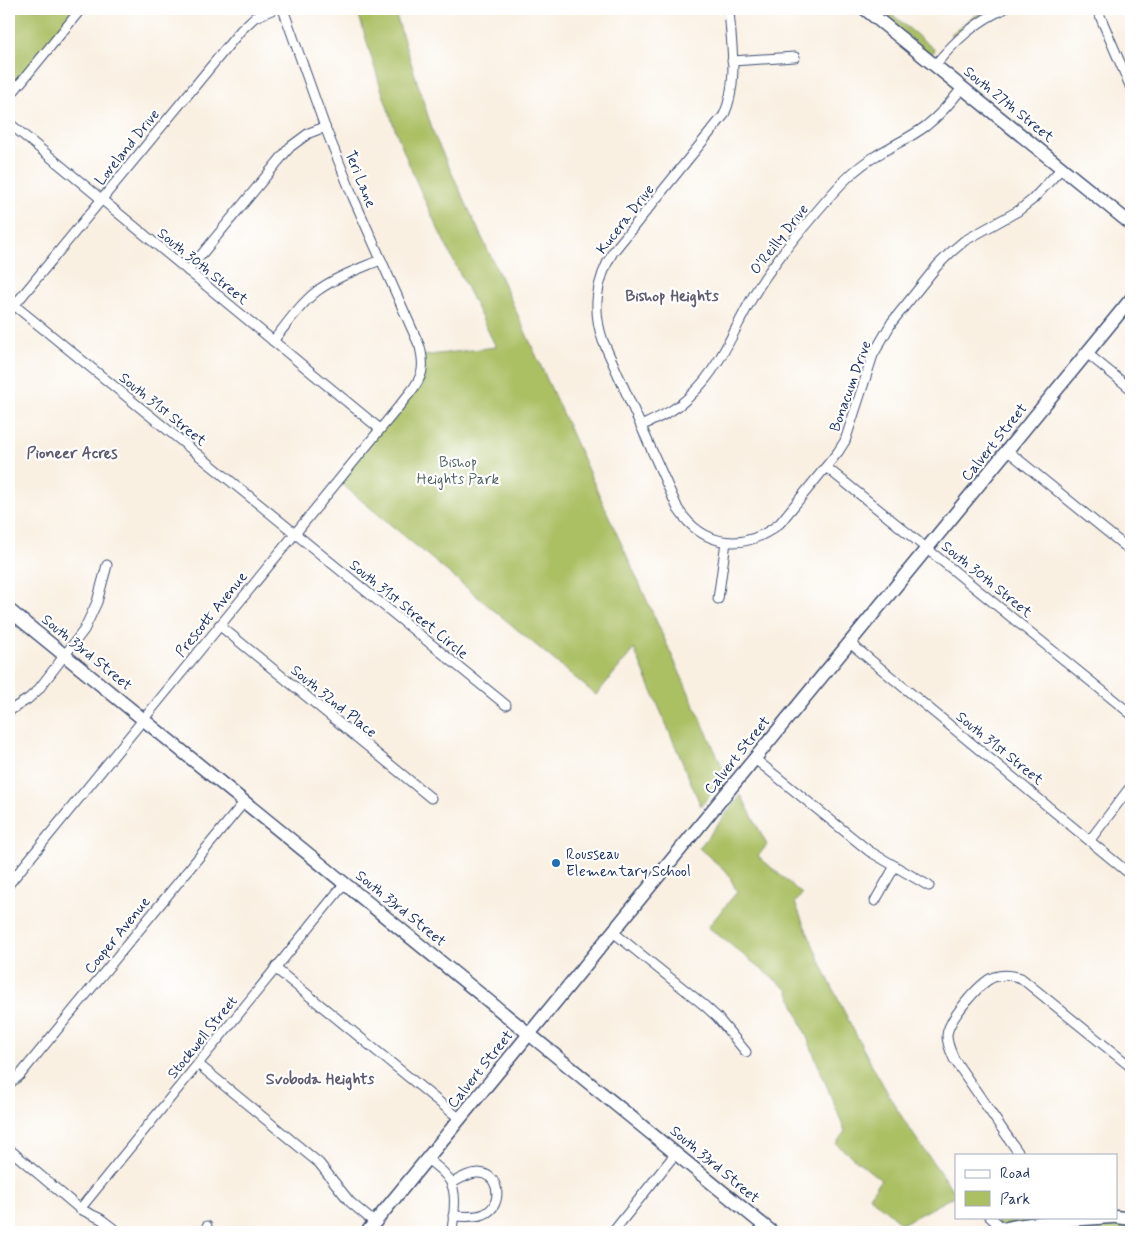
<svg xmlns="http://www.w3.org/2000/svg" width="1140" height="1241" font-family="Mynerve,sans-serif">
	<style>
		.green { fill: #abbf63; stroke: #637760 }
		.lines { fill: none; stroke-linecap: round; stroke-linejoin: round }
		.street-casing { stroke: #3c4c72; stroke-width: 11 }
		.secondary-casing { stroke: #3c4c72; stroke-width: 15 }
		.street { stroke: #fff; stroke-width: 9 }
		.secondary { stroke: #fff; stroke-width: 12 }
		.poi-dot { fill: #1f6fb2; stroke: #fff; stroke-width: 2 }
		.labels { text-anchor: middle; stroke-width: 4.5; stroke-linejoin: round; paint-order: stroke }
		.street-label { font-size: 15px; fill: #1b2f5e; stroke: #fff }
		.park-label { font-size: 15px; fill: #4d6160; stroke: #fff }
		.poi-label { font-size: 15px; fill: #1b2f5e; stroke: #fff; text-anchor: start }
		.neighbourhood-label { font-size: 16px; font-weight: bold; fill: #605c70; stroke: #fff }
	</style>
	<rect width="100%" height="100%" fill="#fff"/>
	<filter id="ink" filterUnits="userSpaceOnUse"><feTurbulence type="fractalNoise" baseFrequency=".02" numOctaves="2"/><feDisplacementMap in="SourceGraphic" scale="10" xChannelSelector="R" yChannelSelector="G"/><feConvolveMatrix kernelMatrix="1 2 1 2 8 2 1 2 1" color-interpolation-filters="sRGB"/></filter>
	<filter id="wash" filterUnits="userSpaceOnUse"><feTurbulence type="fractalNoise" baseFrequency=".0096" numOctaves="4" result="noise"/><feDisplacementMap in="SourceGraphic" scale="20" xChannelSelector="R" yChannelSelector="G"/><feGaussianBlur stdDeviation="1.12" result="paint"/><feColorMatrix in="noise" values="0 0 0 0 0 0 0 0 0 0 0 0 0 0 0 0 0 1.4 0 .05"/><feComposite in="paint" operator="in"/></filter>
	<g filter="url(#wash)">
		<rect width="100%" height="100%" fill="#f9f0e2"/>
		<g class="green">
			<path d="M 9,9 L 81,9 L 9,97 Z"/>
			<path d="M 357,9 L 394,9 L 434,135 L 506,289 L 726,775 L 701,806 L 634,649 L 596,695 L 338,481 L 416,386 L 422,356 L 496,347 C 464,281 429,215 402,147 C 384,102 371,55 357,9 Z"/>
			<path d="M 985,9 L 993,9 L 977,18 L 955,35 L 950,35 L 966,22 Z"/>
			<path d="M 889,12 L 935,50 L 933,53 L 925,50 L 892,23 L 889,20 Z"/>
			<path d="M 741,795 L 767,845 L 758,856 L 802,894 L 795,903 C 822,969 854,1035 890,1097 C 909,1131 934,1163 956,1195 L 902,1224 L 869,1196 L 881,1180 L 836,1144 L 845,1131 L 788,990 L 708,927 L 737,892 L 728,873 L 699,848 Z"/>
			<path d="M 990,1217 L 1131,1217 L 1131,1232 L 990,1232 L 1003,1229 Z"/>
		</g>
	</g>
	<g filter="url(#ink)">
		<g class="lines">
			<g class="street-casing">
				<g id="street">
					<path d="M 729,9 C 731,44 739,81 724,115 L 613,252 C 596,281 592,309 603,341 L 678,509 C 704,548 745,552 780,523 L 838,452 L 845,441 L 873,355 L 892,322 L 937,266 L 950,253 L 964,241 L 1018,211 L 1032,200 L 1062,168"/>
					<path d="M 1097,9 L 1131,88"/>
					<path d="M 732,61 L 795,57"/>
					<path d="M 935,65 C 955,41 975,22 1004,9"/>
					<path d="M 9,97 L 81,9"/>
					<path d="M 9,123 L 380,429"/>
					<path d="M 188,271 L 290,147 L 309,133 L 325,127"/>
					<path d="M 14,305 L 506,705"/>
					<path d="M 9,312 L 241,30 L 255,17 L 274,9"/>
					<path d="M 273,341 C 287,324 300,304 317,291 C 336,277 359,269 380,260"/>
					<path d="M 1088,354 L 1131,389"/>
					<path d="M 641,426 C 660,417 678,409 692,394 C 723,365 736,323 758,288 C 779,255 806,224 831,195 C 844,180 857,167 874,157 C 891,146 910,138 926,126 C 940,115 952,101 963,87"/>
					<path d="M 1008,451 L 1131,551"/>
					<path d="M 826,467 L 1131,714"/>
					<path d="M 718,599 L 726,542"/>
					<path d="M 219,625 L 431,798"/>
					<path d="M 850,643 L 1131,875"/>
					<path d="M 9,711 L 28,699 L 38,690 L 84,630 L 97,602 L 107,565"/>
					<path d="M 755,759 L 869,851 L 929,886"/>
					<path d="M 1090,840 L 1131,786"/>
					<path d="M 9,884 L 409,394 C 423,377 425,368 420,347 L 353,197 L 325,127 L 283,9"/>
					<path d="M 875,901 L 895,866"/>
					<path d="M 613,932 L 705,1006 L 717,1017 L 746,1052"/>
					<path d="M 275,968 L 460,1119"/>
					<path d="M 198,1064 L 319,1163 L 350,1202 L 375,1223"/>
					<path d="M 9,1084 L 20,1075 L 245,801"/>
					<path d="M 9,1149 L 80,1209 L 101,1219 L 118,1232"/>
					<path d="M 1020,1155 L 954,1059 C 951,1052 947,1044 947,1036 C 947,1021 980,982 994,977 C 1004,974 1012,975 1021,978 L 1131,1067"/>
					<path d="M 427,1159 C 435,1165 445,1172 450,1181 C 458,1194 453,1217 452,1232"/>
					<path d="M 452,1183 C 459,1179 469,1173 477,1173 C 500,1172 504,1206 484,1214 C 475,1218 463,1216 453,1216"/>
					<path d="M 80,1209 L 345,883"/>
					<path d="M 990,1217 L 1005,1230"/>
					<path d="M 207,1226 L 207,1232"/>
					<path d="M 613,1232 L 676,1153"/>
				</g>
			</g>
			<g class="secondary-casing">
				<g id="secondary">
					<path d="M 865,9 L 1131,224"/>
					<path d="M 9,610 L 772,1232"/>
					<path d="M 1116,1217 L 1131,1219"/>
					<path d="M 367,1232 L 1131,299"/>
					<path d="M 990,1232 C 1029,1221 1071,1220 1112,1217"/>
				</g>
			</g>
			<use href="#street" class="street"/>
			<use href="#secondary" class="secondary"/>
		</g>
	</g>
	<circle class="poi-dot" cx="556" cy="863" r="5"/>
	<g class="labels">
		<g class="street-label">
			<text transform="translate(1009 104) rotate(39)" y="5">South 27th Street</text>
			<text transform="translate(127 147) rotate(-51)" y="5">Loveland Drive</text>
			<text transform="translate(361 179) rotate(68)" y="5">Teri Lane</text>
			<text transform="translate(625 219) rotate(-52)" y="5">Kucera Drive</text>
			<text transform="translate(779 239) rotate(-52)" y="5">O'Reilly Drive</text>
			<text transform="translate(203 266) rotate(39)" y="5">South 30th Street</text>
			<text transform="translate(850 386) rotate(-70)" y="5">Bonacum Drive</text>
			<text transform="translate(163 409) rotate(39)" y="5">South 31st Street</text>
			<text transform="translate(994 442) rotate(-51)" y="5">Calvert Street</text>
			<text transform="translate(987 579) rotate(39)" y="5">South 30th Street</text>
			<text transform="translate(409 609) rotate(39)" y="5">South 31st Street Circle</text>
			<text transform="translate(211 614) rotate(-51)" y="5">Prescott Avenue</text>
			<text transform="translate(87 652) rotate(39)" y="5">South 33rd Street</text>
			<text transform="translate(334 701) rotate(39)" y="5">South 32nd Place</text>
			<text transform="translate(1000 748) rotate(39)" y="5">South 31st Street</text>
			<text transform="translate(737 755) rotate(-51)" y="5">Calvert Street</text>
			<text transform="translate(401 908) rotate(39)" y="5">South 33rd Street</text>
			<text transform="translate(117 935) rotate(-51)" y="5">Cooper Avenue</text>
			<text transform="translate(202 1037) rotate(-51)" y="5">Stockwell Street</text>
			<text transform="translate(480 1069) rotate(-51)" y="5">Calvert Street</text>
			<text transform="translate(715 1164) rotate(40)" y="5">South 33rd Street</text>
		</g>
		<g class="park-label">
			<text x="458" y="467">Bishop<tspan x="458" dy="17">Heights Park</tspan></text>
		</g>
		<g class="poi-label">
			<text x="566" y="859">Rousseau<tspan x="566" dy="17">Elementary School</tspan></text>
		</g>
		<g class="neighbourhood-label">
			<text x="672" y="301">Bishop Heights</text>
			<text x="72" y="458">Pioneer Acres</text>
			<text x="320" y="1084">Svoboda Heights</text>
		</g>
	</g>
	<rect width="1140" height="1241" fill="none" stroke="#fff" stroke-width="30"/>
	<rect x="955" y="1154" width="162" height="65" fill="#ffffff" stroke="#a4acbf"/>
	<rect x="965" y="1170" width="25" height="8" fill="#ffffff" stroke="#a4acbf"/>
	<text x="1000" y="1178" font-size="15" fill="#1b2f5e">Road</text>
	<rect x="965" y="1191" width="25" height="15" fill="#abbf63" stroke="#a4acbf"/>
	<text x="1000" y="1204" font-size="15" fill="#1b2f5e">Park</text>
</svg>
